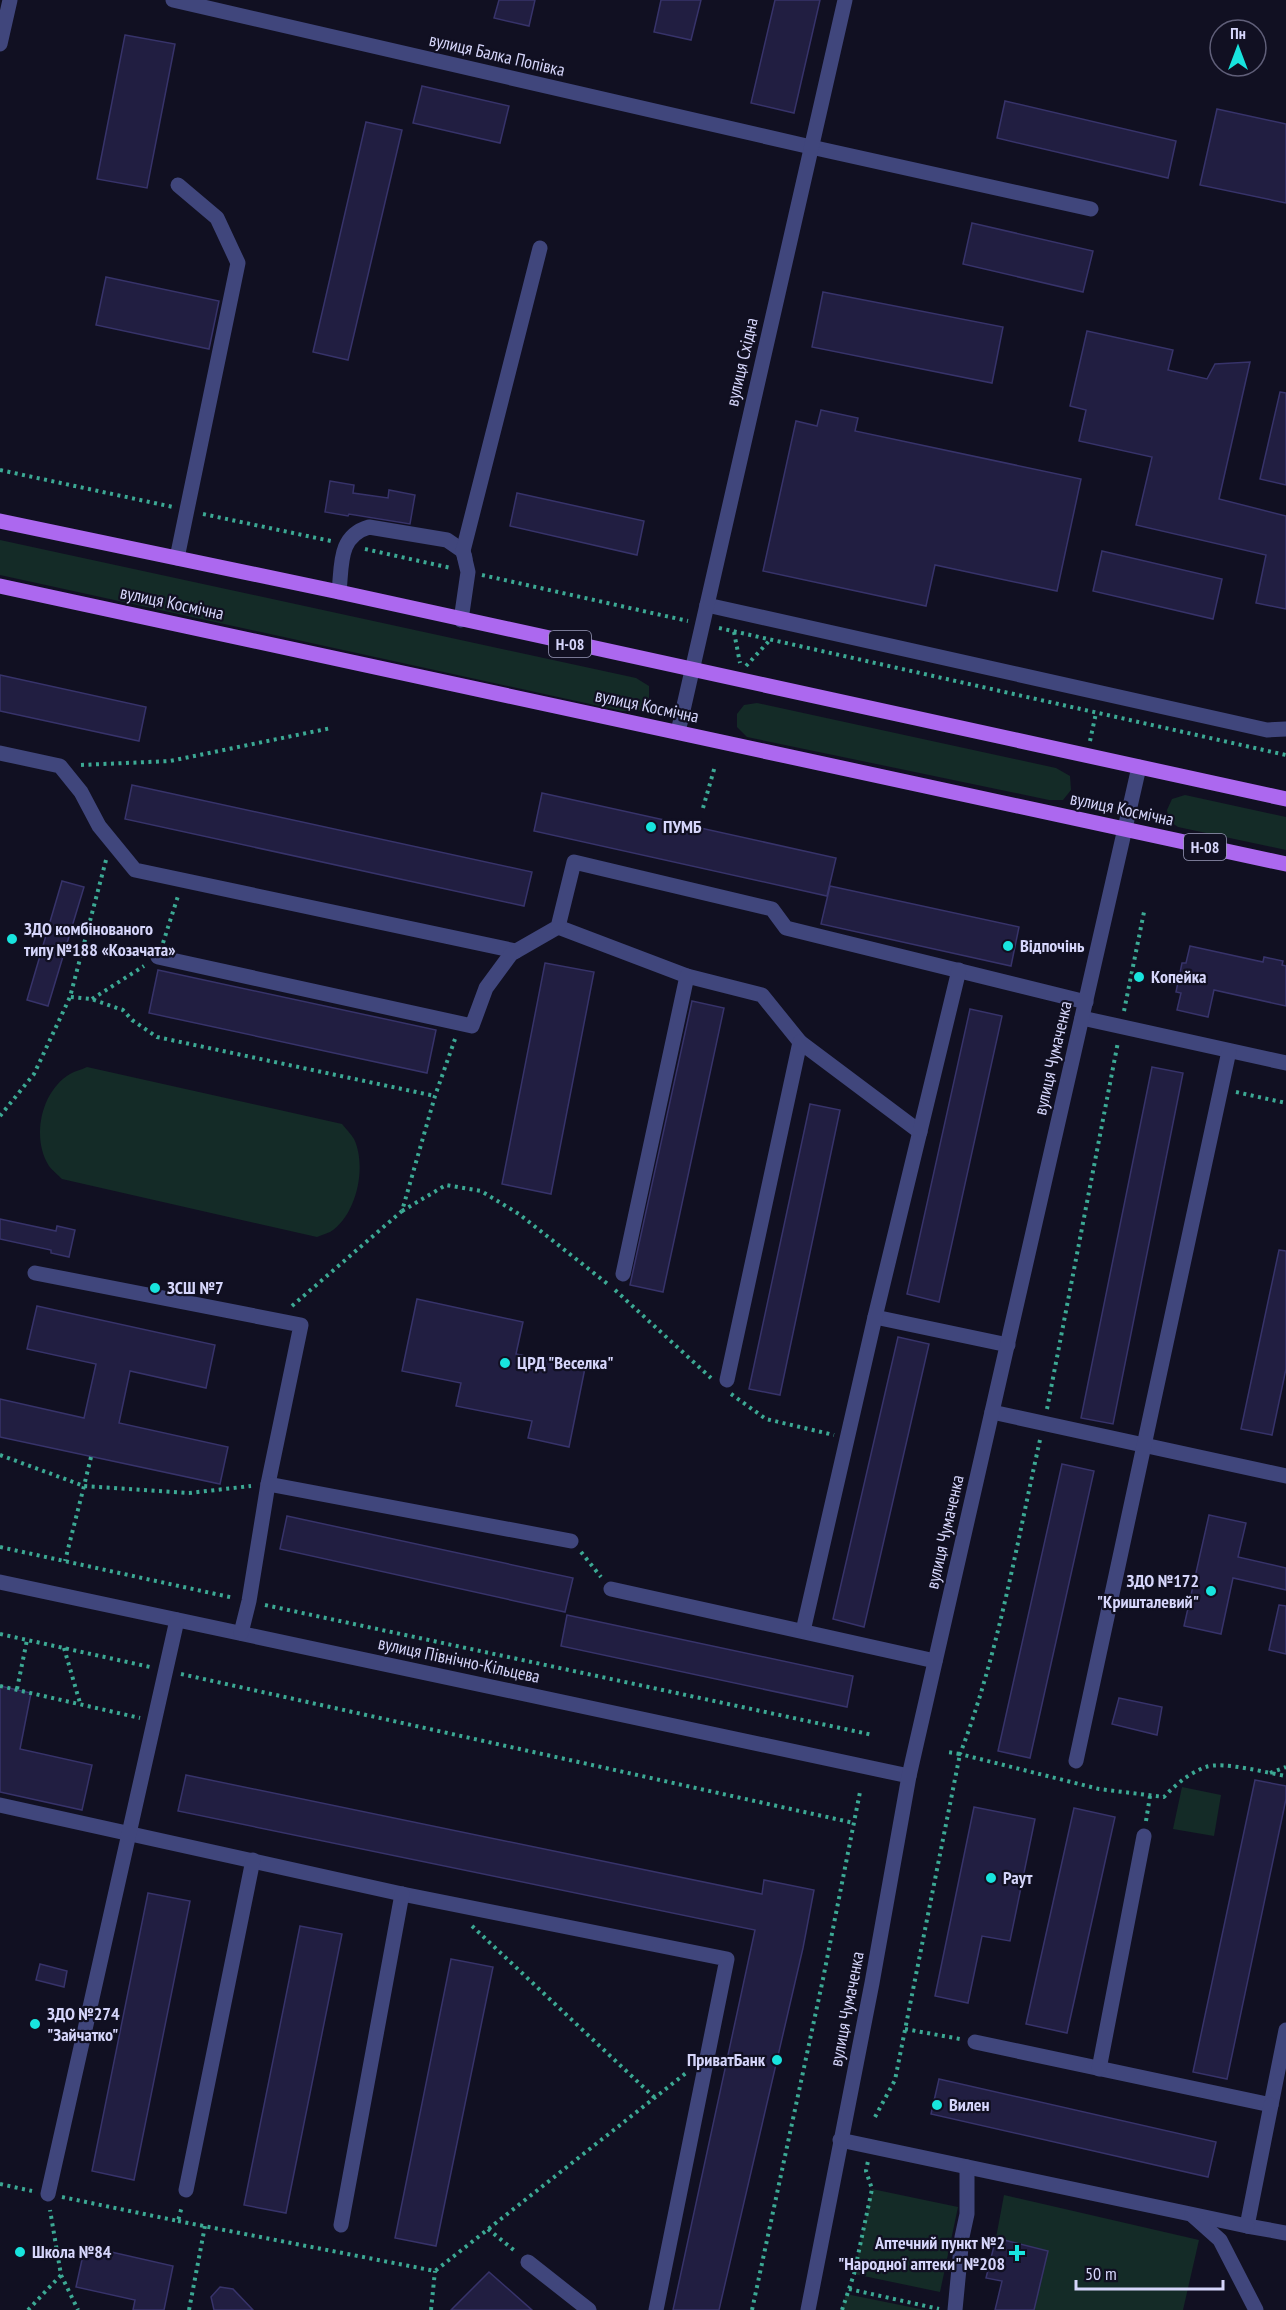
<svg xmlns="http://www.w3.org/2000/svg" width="1286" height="2310" font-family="'PT Sans Narrow',sans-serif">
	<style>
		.green { fill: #142b27 }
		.building { fill: #211e41; stroke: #37336a; stroke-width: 1.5 }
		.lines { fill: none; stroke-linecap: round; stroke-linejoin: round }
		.path { stroke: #3ca994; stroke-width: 4; stroke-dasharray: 3 4.5; stroke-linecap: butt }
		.minor { stroke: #40467c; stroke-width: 15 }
		.major { stroke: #ac68ef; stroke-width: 15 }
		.poi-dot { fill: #18e4de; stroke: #111022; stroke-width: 2 }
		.labels { text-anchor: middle; stroke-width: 4.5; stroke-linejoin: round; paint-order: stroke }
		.shield { fill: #111022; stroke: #9b9bba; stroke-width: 1.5 }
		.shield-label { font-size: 16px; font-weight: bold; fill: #d6d6fb }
		.street-label { font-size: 18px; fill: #d6d6fb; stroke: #111022 }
		.poi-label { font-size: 18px; font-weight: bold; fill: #d6d6fb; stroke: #111022; text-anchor: start }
	</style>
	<rect width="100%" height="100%" fill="#111022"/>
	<g class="green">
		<path d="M 0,540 L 636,678 L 649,686 L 649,700 L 639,711 L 622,711 L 0,575 Z"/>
		<path d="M 757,703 L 1056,768 L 1070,776 L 1071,790 L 1063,800 L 1049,800 L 747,737 L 737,727 L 737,714 L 744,705 Z"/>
		<path d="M 1185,795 L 1286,817 L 1286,850 L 1178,827 L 1169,821 L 1167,810 L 1172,799 Z"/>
		<path d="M 87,1067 L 342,1124 C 346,1129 351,1134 354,1139 C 367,1166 357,1215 330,1232 C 326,1234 321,1235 317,1237 L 62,1179 C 58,1175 52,1170 49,1166 C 31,1138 41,1091 70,1074 C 75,1071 81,1070 87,1067 Z"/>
		<path d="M 1182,1787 L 1221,1795 L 1214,1836 L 1173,1829 Z"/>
		<path d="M 872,2189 L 958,2207 L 940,2292 L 854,2274 Z"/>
		<path d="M 1004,2195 L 1199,2240 L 1183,2310 L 1034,2310 L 1048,2251 L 996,2238 Z"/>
		<path d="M 846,2294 L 925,2310 L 842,2310 Z"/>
	</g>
	<g class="building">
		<path d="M 499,0 L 535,0 L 529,26 L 494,18 Z"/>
		<path d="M 661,0 L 701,0 L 691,40 L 654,32 Z"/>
		<path d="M 775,0 L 820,0 L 794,113 L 751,103 Z"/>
		<path d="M 125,35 L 175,44 L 147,188 L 97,179 Z"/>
		<path d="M 422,86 L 509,106 L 500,143 L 413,123 Z"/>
		<path d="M 1005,101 L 1176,141 L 1168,178 L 997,138 Z"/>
		<path d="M 1217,109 L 1286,124 L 1286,203 L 1200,185 Z"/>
		<path d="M 366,122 L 402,130 L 348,360 L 313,352 Z"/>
		<path d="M 972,223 L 1093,251 L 1083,292 L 963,264 Z"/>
		<path d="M 106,277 L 219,301 L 209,349 L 96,325 Z"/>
		<path d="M 823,292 L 1003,327 L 992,383 L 812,347 Z"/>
		<path d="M 1087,331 L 1173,350 L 1168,370 L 1207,379 L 1215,364 L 1250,362 L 1219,499 L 1286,516 L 1286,609 L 1256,603 L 1266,555 L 1136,525 L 1152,457 L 1079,441 L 1086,410 L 1070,406 Z"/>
		<path d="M 1280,392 L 1286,393 L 1286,485 L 1260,479 Z"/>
		<path d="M 821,410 L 858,418 L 855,431 L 1081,479 L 1057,591 L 935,565 L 926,606 L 763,571 L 796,421 L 817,426 Z"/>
		<path d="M 330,481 L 354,485 L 353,493 L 388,498 L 389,490 L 415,495 L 410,524 L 349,514 L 348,516 L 325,512 Z"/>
		<path d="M 517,493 L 644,521 L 637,555 L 510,526 Z"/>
		<path d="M 1102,551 L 1222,579 L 1213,619 L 1093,591 Z"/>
		<path d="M 0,675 L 146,707 L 139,741 L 0,711 Z"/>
		<path d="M 132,785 L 532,872 L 524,906 L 125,819 Z"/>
		<path d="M 542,793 L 836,858 L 827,896 L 534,831 Z"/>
		<path d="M 62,881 L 84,887 L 48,1006 L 27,1000 Z"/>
		<path d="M 830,886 L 1019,927 L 1011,966 L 821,924 Z"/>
		<path d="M 1190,946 L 1263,962 L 1264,957 L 1283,961 L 1282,965 L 1286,966 L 1286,1006 L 1214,990 L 1208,1017 L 1177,1010 L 1181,993 L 1176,992 L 1182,963 L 1186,963 Z"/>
		<path d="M 545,963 L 594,972 L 551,1194 L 502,1184 Z"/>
		<path d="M 158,970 L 436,1030 L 427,1073 L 149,1013 Z"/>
		<path d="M 692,1001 L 724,1008 L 663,1292 L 630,1285 Z"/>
		<path d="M 970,1009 L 1002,1016 L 939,1302 L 907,1294 Z"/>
		<path d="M 1152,1067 L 1183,1073 L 1113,1424 L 1081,1418 Z"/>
		<path d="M 810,1104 L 840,1110 L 780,1395 L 749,1389 Z"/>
		<path d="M 0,1219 L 56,1231 L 57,1226 L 75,1230 L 69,1257 L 51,1253 L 51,1250 L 0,1239 Z"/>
		<path d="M 1279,1250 L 1286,1251 L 1286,1369 L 1272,1435 L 1241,1429 Z"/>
		<path d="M 417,1299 L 523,1322 L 516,1354 L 585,1368 L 569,1447 L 528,1438 L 532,1421 L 456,1406 L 461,1383 L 402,1371 Z"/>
		<path d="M 37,1306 L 215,1345 L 206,1388 L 130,1371 L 119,1423 L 228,1447 L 220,1484 L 0,1437 L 0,1399 L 84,1418 L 96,1364 L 27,1349 Z"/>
		<path d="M 898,1337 L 929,1344 L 864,1627 L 833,1619 Z"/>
		<path d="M 1062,1464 L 1094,1471 L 1030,1758 L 998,1751 Z"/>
		<path d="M 1209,1515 L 1246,1523 L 1238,1557 L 1286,1568 L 1286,1590 L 1233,1578 L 1221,1634 L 1184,1626 Z"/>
		<path d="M 287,1516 L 573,1578 L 565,1612 L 280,1549 Z"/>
		<path d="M 1279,1605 L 1286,1606 L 1286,1654 L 1269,1650 Z"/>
		<path d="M 567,1615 L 853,1676 L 847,1707 L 561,1646 Z"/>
		<path d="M 0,1686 L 31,1693 L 20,1749 L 92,1765 L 82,1810 L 0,1792 Z"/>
		<path d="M 1119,1698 L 1162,1707 L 1157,1735 L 1112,1724 Z"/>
		<path d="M 186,1775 L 762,1894 L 764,1880 L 814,1890 L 803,1948 L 719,2310 L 673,2310 L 755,1930 L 178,1811 Z"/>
		<path d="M 1255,1780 L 1286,1786 L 1286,1799 L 1227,2079 L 1193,2072 Z"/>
		<path d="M 974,1807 L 1035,1819 L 1010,1941 L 982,1936 L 968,2003 L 935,1996 Z"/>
		<path d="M 1074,1808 L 1115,1817 L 1067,2033 L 1026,2024 Z"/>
		<path d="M 148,1893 L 190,1901 L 134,2180 L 92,2171 Z"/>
		<path d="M 300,1926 L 342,1934 L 286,2213 L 244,2205 Z"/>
		<path d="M 451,1959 L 493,1967 L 436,2246 L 395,2238 Z"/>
		<path d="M 40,1964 L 67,1971 L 64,1987 L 36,1980 Z"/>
		<path d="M 939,2079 L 1216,2142 L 1208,2177 L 931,2114 Z"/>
		<path d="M 996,2238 L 1048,2251 L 1034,2310 L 995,2310 L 1002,2281 L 986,2278 Z"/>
		<path d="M 85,2246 L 173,2266 L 164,2310 L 133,2310 L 135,2300 L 76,2287 Z"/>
		<path d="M 489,2272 L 532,2310 L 451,2310 Z"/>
		<path d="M 220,2287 L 233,2289 L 253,2310 L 214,2310 L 211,2297 Z"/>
	</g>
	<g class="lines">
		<g class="path">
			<path d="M 0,470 L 173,507"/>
			<path d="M 203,514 L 331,541"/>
			<path d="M 365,549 L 451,568"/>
			<path d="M 482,575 L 688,621"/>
			<path d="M 719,628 L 1286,755"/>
			<path d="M 734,632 L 740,663"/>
			<path d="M 746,666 L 770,640"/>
			<path d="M 1090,741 L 1096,713"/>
			<path d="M 81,765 L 170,761 L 331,728"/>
			<path d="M 703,808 L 715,766"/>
			<path d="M 106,860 L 70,997 L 91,999 L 123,1010 L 132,1020 L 157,1037 L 435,1096"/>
			<path d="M 163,943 L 178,896"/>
			<path d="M 92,999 L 144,966"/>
			<path d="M 1124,1011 L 1144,912"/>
			<path d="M 1236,1092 L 1286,1103"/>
			<path d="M 0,1116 L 34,1074 L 70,997"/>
			<path d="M 402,1211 L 446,1185 L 481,1191 L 519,1214 L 609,1285"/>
			<path d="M 615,1290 L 711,1378"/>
			<path d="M 292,1306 L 402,1211 L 435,1096 L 455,1039"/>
			<path d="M 731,1394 L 766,1419 L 834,1435"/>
			<path d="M 1047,1409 L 1118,1042"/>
			<path d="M 1040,1440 C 1017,1542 998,1656 960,1754 L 1099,1789 L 1164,1797 C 1175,1785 1189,1773 1206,1767 C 1222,1761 1268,1773 1286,1776"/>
			<path d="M 0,1455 L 84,1486 L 65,1561"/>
			<path d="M 91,1457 L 84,1486 L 189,1493 L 251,1486"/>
			<path d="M 0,1547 L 234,1598"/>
			<path d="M 581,1552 L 601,1577"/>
			<path d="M 265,1605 L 873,1735"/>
			<path d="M 0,1634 L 150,1667"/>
			<path d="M 64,1648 L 80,1703"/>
			<path d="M 181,1674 L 854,1823"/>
			<path d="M 0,1686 L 140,1718"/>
			<path d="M 17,1689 L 27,1640"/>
			<path d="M 1270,1773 L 1286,1767"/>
			<path d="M 1146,1821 L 1150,1796"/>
			<path d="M 472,1926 L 655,2098"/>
			<path d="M 905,2029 L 960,2039"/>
			<path d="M 875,2117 L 895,2080 L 960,1754 L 947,1752"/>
			<path d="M 0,2184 L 32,2191"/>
			<path d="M 62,2197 L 178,2221 L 182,2206"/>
			<path d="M 178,2221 L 435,2271 L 686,2073"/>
			<path d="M 488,2229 L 515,2251"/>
			<path d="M 61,2275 L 78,2310"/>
			<path d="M 849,2289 L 939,2309"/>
			<path d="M 28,2310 L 61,2275 L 50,2210"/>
			<path d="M 189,2310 L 205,2226"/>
			<path d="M 431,2310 L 435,2271"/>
			<path d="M 752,2310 L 823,1979 L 860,1792"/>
			<path d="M 842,2310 L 854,2274 L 872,2189 L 866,2171 L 868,2161"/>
		</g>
		<g class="minor">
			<path d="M 173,0 L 811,147 L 1091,209"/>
			<path d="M 0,44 L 10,0"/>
			<path d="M 177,558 L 238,263 L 217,218 L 178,185"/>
			<path d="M 339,592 C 342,565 338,536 369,527 L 447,540 L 463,551 L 465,558"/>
			<path d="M 707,605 L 1267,730 L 1286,729"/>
			<path d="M 461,620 L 468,572 L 463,551 L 540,248"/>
			<path d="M 678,732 L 845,0"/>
			<path d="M 0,753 L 60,766 L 81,792 L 99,826 L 135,870 L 516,951"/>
			<path d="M 558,927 L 687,976"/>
			<path d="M 158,957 L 472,1026 L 486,988 L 511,954 L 558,927 L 574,862 L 772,909 L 786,928 L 1086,1002"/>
			<path d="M 1082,1018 L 1286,1063"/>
			<path d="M 35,1273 L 301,1325 L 268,1484"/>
			<path d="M 623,1274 L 687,976 L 762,995 L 800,1042"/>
			<path d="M 875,1317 L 1008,1345"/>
			<path d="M 727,1380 L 800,1042 L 920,1132"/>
			<path d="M 992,1412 L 1286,1476"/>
			<path d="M 0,1582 L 909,1776"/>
			<path d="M 611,1589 L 935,1661"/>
			<path d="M 803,1631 L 875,1317 L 959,970"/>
			<path d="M 241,1633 L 249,1601 L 268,1484 L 571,1541"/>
			<path d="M 1076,1761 L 1229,1051"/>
			<path d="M 0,1805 L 402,1894 L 727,1959 L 656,2310"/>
			<path d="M 975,2042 L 1271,2105 L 1286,2030"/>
			<path d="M 1099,2069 L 1144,1836"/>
			<path d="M 1271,2105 L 1247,2226 L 1286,2233"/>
			<path d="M 840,2140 L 1247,2226"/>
			<path d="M 186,2190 L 253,1860"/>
			<path d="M 48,2194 L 177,1620"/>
			<path d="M 1192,2215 L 1220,2240 L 1256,2310"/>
			<path d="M 341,2225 L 402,1894"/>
			<path d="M 528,2262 L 589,2310"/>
			<path d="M 808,2310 L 872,1983 L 909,1776 L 1139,767"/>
			<path d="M 955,2310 L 962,2237 L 967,2214 L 967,2167"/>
		</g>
		<g class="major">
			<path d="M 0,521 L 339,592 L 1286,799"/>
			<path d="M 0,586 L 1286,864"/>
		</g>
	</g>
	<g class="poi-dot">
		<circle cx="651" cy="827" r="6"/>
		<circle cx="12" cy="939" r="6"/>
		<circle cx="1008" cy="946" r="6"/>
		<circle cx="1139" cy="977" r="6"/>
		<circle cx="155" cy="1288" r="6"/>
		<circle cx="505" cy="1363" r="6"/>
		<circle cx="1211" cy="1591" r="6"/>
		<circle cx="991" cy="1878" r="6"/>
		<circle cx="35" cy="2024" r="6"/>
		<circle cx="777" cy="2060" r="6"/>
		<circle cx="937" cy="2105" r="6"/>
		<circle cx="20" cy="2252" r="6"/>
		<path d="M1014 2244h6v6h6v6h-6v6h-6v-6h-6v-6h6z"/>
	</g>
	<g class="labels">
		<g class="shield">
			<rect x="549" y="631" width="42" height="26" rx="4.5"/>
			<rect x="1184" y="834" width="42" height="26" rx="4.5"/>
		</g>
		<g class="shield-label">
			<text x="570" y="650">Н-08</text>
			<text x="1205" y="853">Н-08</text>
		</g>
		<g class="street-label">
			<text transform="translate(497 55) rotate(13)" y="6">вулиця Балка Попівка</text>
			<text transform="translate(742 362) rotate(-77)" y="6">вулиця Східна</text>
			<text transform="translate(172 603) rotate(12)" y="6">вулиця Космічна</text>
			<text transform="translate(647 706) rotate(12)" y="6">вулиця Космічна</text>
			<text transform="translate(1122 809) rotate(12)" y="6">вулиця Космічна</text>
			<text transform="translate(1053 1058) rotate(-77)" y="6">вулиця Чумаченка</text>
			<text transform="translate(945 1532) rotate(-77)" y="6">вулиця Чумаченка</text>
			<text transform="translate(459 1660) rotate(12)" y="6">вулиця Північно-Кільцева</text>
			<text transform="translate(847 2009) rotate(-79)" y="6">вулиця Чумаченка</text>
		</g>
		<g class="poi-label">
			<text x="663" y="833">ПУМБ</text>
			<text x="24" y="935">ЗДО комбінованого<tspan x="24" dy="21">типу №188 «Козачата»</tspan></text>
			<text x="1020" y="952">Відпочінь</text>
			<text x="1151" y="983">Копейка</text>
			<text x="167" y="1294">ЗСШ №7</text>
			<text x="517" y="1369">ЦРД "Веселка"</text>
			<text x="1199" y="1587" text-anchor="end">ЗДО №172<tspan x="1199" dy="21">"Кришталевий"</tspan></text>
			<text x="1003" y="1884">Раут</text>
			<text x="47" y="2020">ЗДО №274<tspan x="47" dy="21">"Зайчатко"</tspan></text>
			<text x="765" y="2066" text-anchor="end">ПриватБанк</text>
			<text x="949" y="2111">Вилен</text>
			<text x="1005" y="2249" text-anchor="end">Аптечний пункт №2<tspan x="1005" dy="21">"Народної аптеки" №208</tspan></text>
			<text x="32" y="2258">Школа №84</text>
		</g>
	</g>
	<g transform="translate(1238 48)"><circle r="28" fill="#111022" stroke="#605f79" stroke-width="1.5"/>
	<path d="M0-4.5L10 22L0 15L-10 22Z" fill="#18e4de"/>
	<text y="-9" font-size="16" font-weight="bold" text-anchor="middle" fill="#d6d6fb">Пн</text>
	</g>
	<path d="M1076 2280v9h147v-9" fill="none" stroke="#d6d6fb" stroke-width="3"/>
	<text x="1085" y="2280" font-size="18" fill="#d6d6fb" stroke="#111022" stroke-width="4.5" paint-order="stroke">50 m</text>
</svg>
